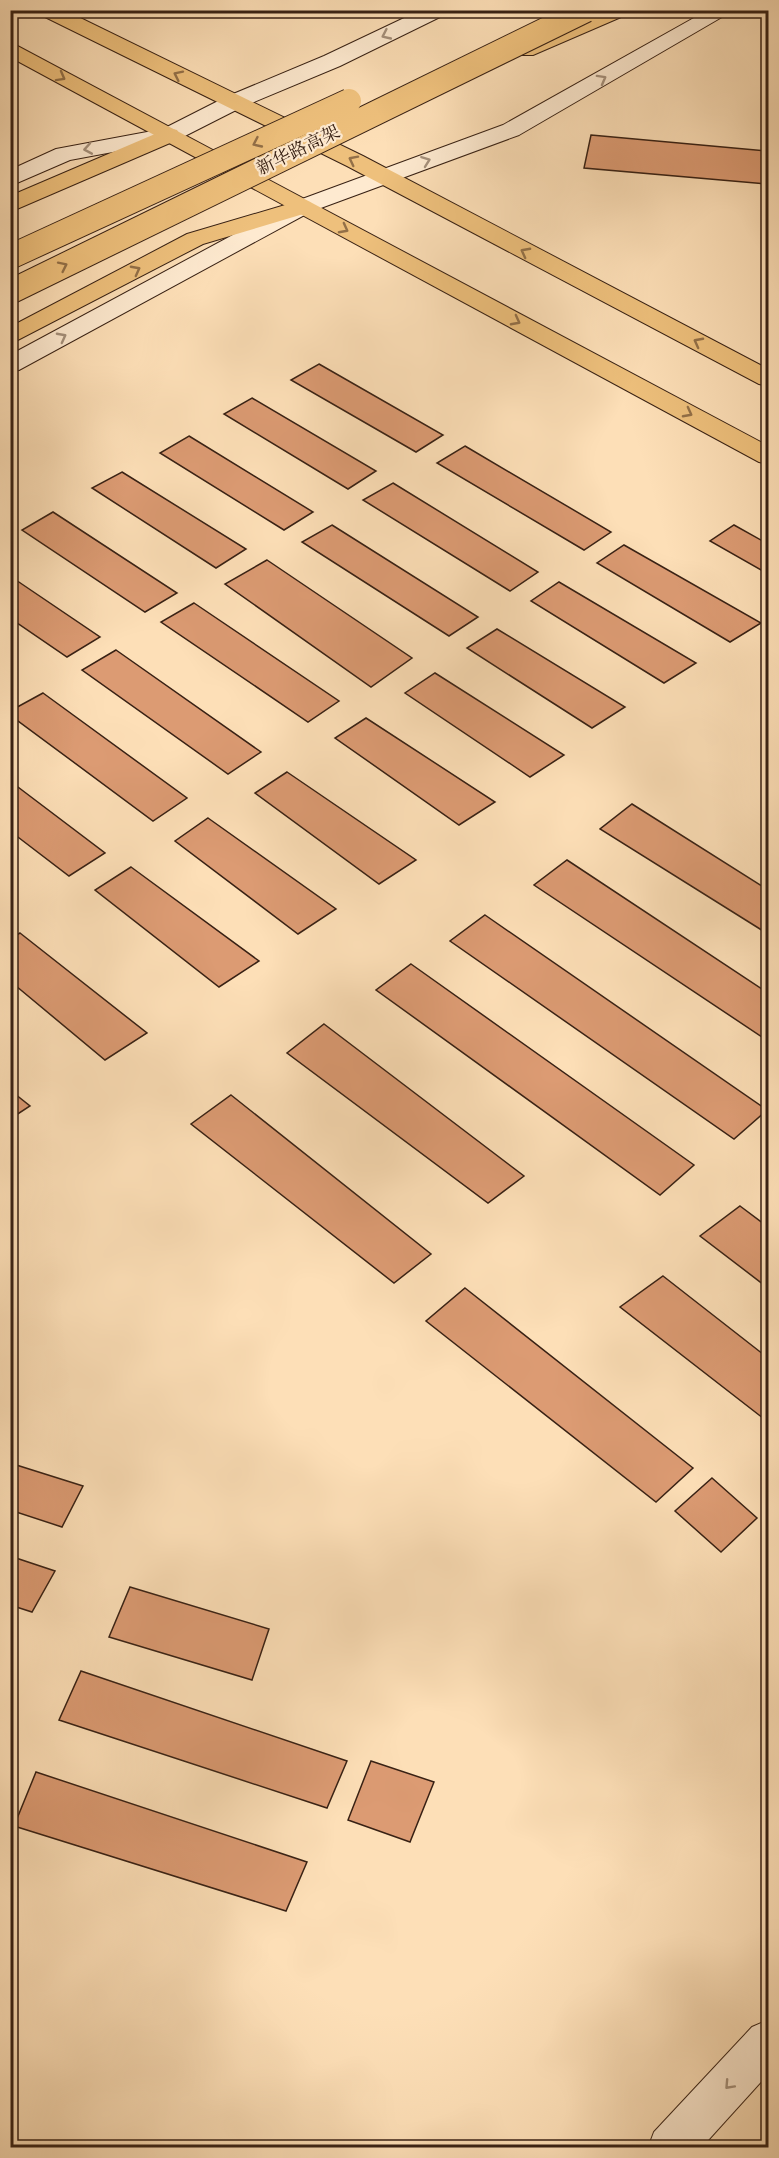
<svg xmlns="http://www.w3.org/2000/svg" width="779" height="2158" font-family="'IM FELL English','Noto Serif SC',serif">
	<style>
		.building { fill: #dc9b73; stroke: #382114; stroke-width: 1.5 }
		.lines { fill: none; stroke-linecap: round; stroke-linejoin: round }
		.secondary-casing { stroke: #382114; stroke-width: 2 }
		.primary-casing { stroke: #382114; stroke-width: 2 }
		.highway-casing { stroke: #382114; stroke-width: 2 }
		.secondary { fill: #feead0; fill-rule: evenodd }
		.primary { fill: #eec07c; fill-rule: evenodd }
		.highway { fill: #eec07c; fill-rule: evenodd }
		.highway-bridge-casing { stroke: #382114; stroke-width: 26; stroke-linecap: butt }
		.highway-bridge { stroke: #eec07c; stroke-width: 24 }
		.oneway { stroke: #a5907b }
		.oneway2 { stroke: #937048 }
		.labels { text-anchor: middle; stroke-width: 4.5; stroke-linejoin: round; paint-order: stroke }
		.far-street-label { font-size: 18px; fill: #382114; stroke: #feead0 }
	</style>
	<rect width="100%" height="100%" fill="#fddfb7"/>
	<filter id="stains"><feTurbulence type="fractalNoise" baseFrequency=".00333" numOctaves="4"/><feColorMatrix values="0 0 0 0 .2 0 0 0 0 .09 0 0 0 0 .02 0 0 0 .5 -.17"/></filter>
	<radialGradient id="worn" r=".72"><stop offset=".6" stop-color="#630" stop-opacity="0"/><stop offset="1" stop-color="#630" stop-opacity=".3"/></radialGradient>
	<g class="building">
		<path d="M 591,135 L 768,151 L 768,184 L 584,168 Z"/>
		<path d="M 319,364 L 443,435 L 416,452 L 291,380 Z"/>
		<path d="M 252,398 L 376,471 L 348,489 L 224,414 Z"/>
		<path d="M 189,436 L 313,512 L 284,530 L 160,453 Z"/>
		<path d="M 465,446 L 611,532 L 584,550 L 437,463 Z"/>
		<path d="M 122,472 L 246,549 L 216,568 L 92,488 Z"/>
		<path d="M 393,483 L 538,572 L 510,591 L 363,500 Z"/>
		<path d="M 53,512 L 177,593 L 145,612 L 22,530 Z"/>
		<path d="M 332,525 L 478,617 L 449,636 L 302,542 Z"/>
		<path d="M 734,525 L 768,544 L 768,574 L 710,541 Z"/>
		<path d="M 624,545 L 761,623 L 730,642 L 597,563 Z"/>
		<path d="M 267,560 L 412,658 L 371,687 L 225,584 Z"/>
		<path d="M 10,576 L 100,637 L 67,657 L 10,618 Z"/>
		<path d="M 559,582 L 696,663 L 664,683 L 531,601 Z"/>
		<path d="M 194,603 L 339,701 L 308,722 L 161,622 Z"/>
		<path d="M 497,629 L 625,707 L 592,728 L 467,648 Z"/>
		<path d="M 116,650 L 261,752 L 228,774 L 82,670 Z"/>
		<path d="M 435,673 L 564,755 L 530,777 L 405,693 Z"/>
		<path d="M 43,693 L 187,798 L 153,821 L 10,715 L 10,711 Z"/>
		<path d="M 366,718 L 495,802 L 459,825 L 335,738 Z"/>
		<path d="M 287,772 L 416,860 L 379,884 L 255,793 Z"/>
		<path d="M 10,781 L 105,853 L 69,876 L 10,831 Z"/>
		<path d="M 632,804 L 768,890 L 768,934 L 600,829 Z"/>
		<path d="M 208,818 L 336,909 L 298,934 L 175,841 Z"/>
		<path d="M 567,860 L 768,993 L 768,1041 L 534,885 Z"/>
		<path d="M 131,867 L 259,961 L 219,987 L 95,890 Z"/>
		<path d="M 485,915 L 767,1110 L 734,1139 L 450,941 Z"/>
		<path d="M 20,933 L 147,1033 L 105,1060 L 10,981 L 10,939 Z"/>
		<path d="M 411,964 L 694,1165 L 660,1195 L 376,990 Z"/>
		<path d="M 324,1024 L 524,1176 L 488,1203 L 287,1053 Z"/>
		<path d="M 10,1090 L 30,1106 L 10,1119 Z"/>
		<path d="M 231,1095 L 431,1254 L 394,1283 L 191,1124 Z"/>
		<path d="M 740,1206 L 768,1227 L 768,1288 L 700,1236 Z"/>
		<path d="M 663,1276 L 768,1358 L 768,1422 L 620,1307 Z"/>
		<path d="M 465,1288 L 693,1468 L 656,1502 L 426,1321 Z"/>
		<path d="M 10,1463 L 83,1486 L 62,1527 L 10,1510 Z"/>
		<path d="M 712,1478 L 757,1518 L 721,1552 L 675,1511 Z"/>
		<path d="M 10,1556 L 55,1571 L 32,1612 L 10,1605 Z"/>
		<path d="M 130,1587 L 269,1629 L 252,1680 L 109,1637 Z"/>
		<path d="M 81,1671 L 347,1761 L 327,1808 L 59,1720 Z"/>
		<path d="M 371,1761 L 434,1782 L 410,1842 L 348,1820 Z"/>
		<path d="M 36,1772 L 307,1862 L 286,1911 L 14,1826 Z"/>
	</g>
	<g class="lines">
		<g class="secondary-casing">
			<g id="secondary">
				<path d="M 421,10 L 449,10 L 446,14 L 340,66 L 242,107 L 177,140 L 70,160 L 10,186 L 10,170 L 56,149 L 163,129 L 226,97 L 324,56 Z"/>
				<path d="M 708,10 L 734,10 L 519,135 L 310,212 L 19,370 L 10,372 L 10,355 L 294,202 L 503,125 Z"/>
				<path d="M 768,2020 L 768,2074 L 701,2148 L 648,2148 L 654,2132 L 752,2027 Z"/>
			</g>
		</g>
		<g class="primary-casing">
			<g id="primary">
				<path d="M 36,10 L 64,10 L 363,156 L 768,369 L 768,386 L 759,384 L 347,166 L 39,14 Z"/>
				<path d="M 10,42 L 768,446 L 768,464 L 759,462 L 10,57 Z"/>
			</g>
		</g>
		<g class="highway-casing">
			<g id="highway">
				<path d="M 602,10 L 631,10 L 628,14 L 533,55 L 517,55 L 514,50 L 517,45 Z"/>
				<path d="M 169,128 L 177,130 L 180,135 L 177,140 L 10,212 L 10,196 Z"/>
				<path d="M 302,200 L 310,202 L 314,207 L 310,212 L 203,244 L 10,344 L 10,327 L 187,234 Z"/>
			</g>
		</g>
		<use href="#secondary" class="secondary"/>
		<use href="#primary" class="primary"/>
		<use href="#highway" class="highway"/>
		<g class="highway-bridge-casing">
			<g id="highway-bridge">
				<path d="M 10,257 L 349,101"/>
				<path d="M 10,292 L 586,10"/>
			</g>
		</g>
		<use href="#highway-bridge" class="highway-bridge"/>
	</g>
	<defs><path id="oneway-chevron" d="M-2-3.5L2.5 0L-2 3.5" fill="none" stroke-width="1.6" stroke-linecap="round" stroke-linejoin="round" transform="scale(1.5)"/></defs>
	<g class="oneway">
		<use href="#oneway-chevron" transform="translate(386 35) rotate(155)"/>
		<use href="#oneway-chevron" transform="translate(602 79) rotate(-29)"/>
		<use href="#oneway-chevron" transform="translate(88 149) rotate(170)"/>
		<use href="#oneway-chevron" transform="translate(426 161) rotate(-20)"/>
		<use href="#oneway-chevron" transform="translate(62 337) rotate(-28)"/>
		<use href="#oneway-chevron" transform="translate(729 2085) rotate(133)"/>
	</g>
	<g class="oneway2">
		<use href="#oneway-chevron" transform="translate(178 75) rotate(-154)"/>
		<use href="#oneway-chevron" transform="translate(61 77) rotate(29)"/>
		<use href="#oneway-chevron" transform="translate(257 143) rotate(155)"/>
		<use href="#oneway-chevron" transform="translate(353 160) rotate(-153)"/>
		<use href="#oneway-chevron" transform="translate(344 229) rotate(28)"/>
		<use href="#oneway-chevron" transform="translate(525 252) rotate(-152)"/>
		<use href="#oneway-chevron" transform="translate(63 266) rotate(-26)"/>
		<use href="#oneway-chevron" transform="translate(136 270) rotate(-28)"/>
		<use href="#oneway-chevron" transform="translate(516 321) rotate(28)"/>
		<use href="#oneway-chevron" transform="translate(698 342) rotate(-152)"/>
		<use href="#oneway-chevron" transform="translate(688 413) rotate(28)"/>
	</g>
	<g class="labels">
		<g class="far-street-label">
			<text transform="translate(298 150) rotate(-26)" y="6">新华路高架</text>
		</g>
	</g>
	<rect width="779" height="2158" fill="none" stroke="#fddfb7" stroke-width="36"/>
	<rect x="12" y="12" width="755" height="2134" fill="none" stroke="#382114" stroke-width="3"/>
	<rect x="18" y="18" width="743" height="2122" fill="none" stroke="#382114" stroke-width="1.5"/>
	<rect width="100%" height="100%" filter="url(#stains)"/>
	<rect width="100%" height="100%" fill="url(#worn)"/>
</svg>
